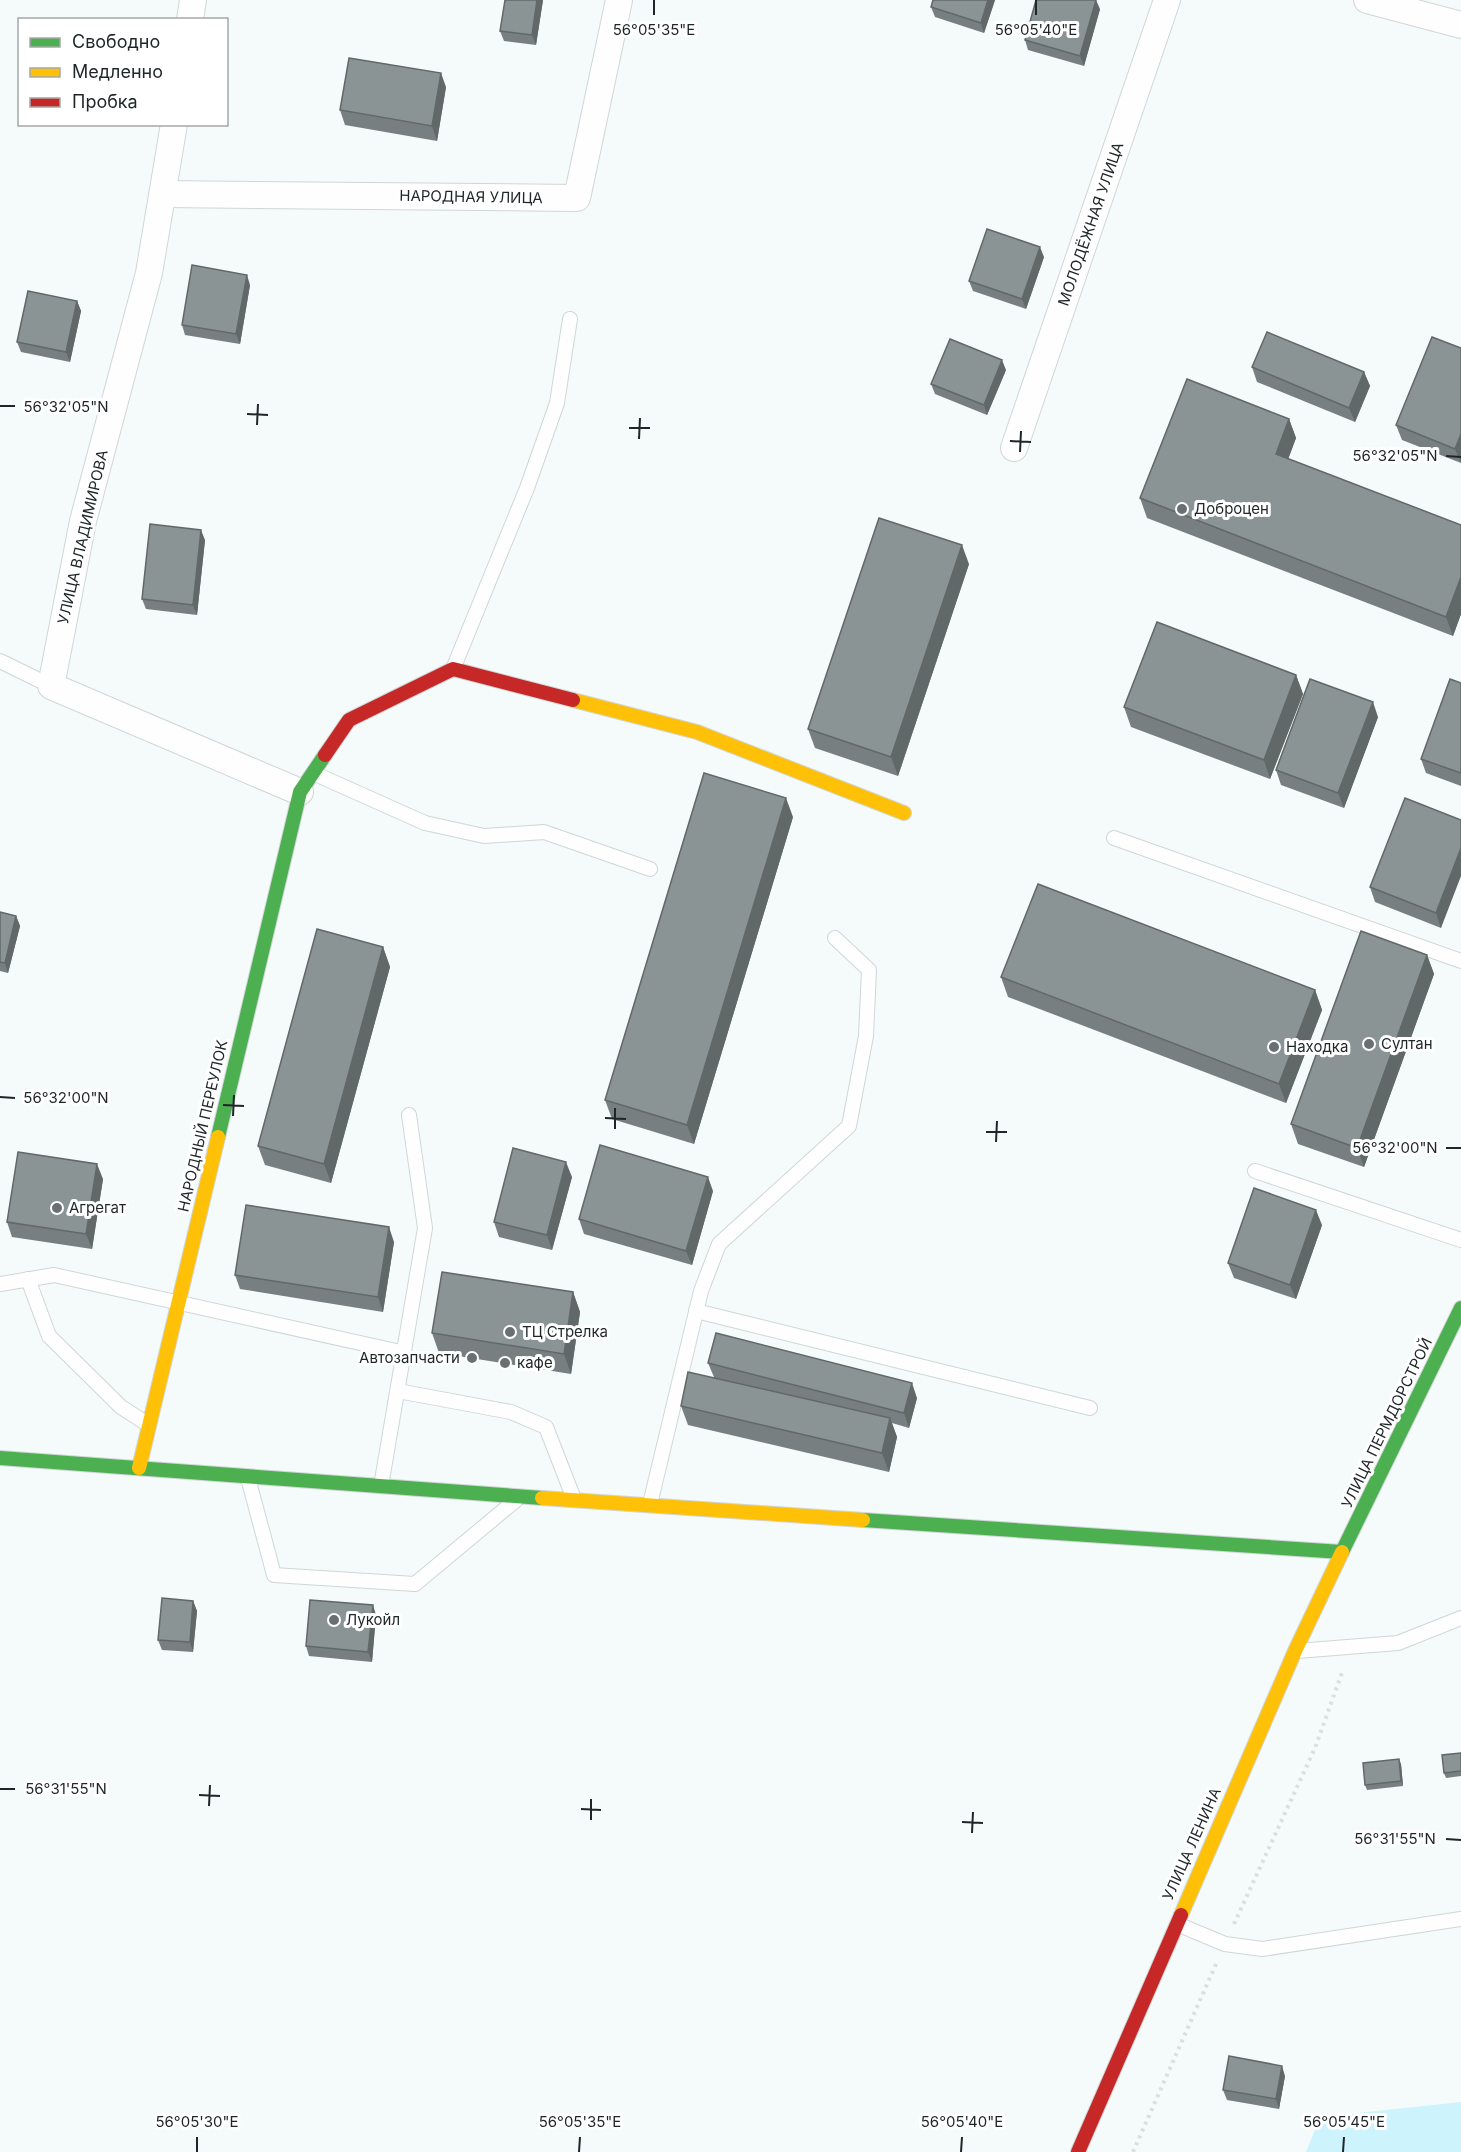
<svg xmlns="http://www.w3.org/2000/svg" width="1461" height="2152" font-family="Inter,sans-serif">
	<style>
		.green { fill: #cdf3fc }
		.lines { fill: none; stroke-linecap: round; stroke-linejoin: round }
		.lane-casing { stroke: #d0d6d7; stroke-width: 16 }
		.street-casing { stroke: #d0d6d7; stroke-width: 28 }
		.fast-casing { stroke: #d0d6d7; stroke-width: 16 }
		.slow-casing { stroke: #d0d6d7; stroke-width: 16 }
		.jam-casing { stroke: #d0d6d7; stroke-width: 16 }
		.path { stroke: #dcdedf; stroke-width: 4; stroke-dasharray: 3 4.5; stroke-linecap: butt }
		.lane { stroke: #fefefe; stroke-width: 14 }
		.street { stroke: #fefefe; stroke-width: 26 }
		.fast { stroke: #4caf50; stroke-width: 14 }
		.slow { stroke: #ffc107; stroke-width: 14 }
		.jam { stroke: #c62828; stroke-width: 14 }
		.wall { fill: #777f80 }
		.shaded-wall { fill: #616868 }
		.building { fill: #8a9495; stroke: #616868; stroke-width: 1.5 }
		.ticks { fill: none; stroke: #1f2628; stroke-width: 2 }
		.poi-dot { fill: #6a7072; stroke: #fff; stroke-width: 2 }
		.labels { text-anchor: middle; stroke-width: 6; stroke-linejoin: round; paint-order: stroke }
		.street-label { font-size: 15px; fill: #1f2628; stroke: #fff }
		.poi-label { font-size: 15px; fill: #1f2628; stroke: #fff; text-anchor: start }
		.ticks-label { font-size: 15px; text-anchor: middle; fill: #1f2628; stroke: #fff; stroke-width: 6; stroke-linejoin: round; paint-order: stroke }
	</style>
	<rect width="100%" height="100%" fill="#f5fafa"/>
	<path class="green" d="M 1461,2102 L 1461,2152 L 1306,2152 L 1320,2117 Z"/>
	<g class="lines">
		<g class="lane-casing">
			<g id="lane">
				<path d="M 0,661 L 51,686"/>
				<path d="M 453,669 L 527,488 L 557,403 L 570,319"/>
				<path d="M 313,773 L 425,823 L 484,836 L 544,832 L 650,869"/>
				<path d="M 1114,838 L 1461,961"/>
				<path d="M 1255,1171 L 1461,1240"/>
				<path d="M 28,1279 L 49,1336 L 121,1407 L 149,1425"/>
				<path d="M 0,1284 L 54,1275 L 405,1353"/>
				<path d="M 696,1311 L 1090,1408"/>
				<path d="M 398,1391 L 511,1412 L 546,1427 L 574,1499"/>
				<path d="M 248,1478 L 274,1575 L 415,1584 L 516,1500"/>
				<path d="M 381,1486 L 425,1228 L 409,1115"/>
				<path d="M 650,1504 L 701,1291 L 719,1244 L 849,1126 L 866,1036 L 869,970 L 835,938"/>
				<path d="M 1297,1651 L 1398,1643 L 1461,1618"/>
				<path d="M 1177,1924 L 1225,1944 L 1262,1949 L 1461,1919"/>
			</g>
		</g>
		<g class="street-casing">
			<g id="street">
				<path d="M 1367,0 L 1461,25"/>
				<path d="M 190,20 L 193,0"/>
				<path d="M 174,124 L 149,273 L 83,521 L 51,686 L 300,792"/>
				<path d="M 163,194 L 577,198 L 619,0"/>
				<path d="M 1014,448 L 1167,0"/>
			</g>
		</g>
		<g class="fast-casing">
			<g id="fast">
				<path d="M 218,1137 L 300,792 L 325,755"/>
				<path d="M 0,1458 L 542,1498"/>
				<path d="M 863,1520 L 1342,1552 L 1461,1308"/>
			</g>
		</g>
		<g class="slow-casing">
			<g id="slow">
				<path d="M 573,700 L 697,732 L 904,813"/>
				<path d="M 139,1468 L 218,1137"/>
				<path d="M 542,1498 L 863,1520"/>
				<path d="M 1181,1915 L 1295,1651 L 1342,1552"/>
			</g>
		</g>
		<g class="jam-casing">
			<g id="jam">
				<path d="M 325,755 L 349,720 L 453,669 L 573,700"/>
				<path d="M 1078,2152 L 1181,1915"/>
			</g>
		</g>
		<g class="path">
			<path d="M 1234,1924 L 1315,1748 L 1343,1670"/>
			<path d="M 1133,2152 L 1216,1964"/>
		</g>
		<use href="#lane" class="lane"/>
		<use href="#street" class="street"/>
		<use href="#fast" class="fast"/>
		<use href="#slow" class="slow"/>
		<use href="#jam" class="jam"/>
	</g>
	<g class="wall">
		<path d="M 505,0 L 543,0 L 536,45 L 504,41 L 500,31 Z"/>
		<path d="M 995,0 L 984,33 L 935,17 L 931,7 Z"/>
		<path d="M 1100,9 L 1084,66 L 1028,50 L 1025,40 Z"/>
		<path d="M 446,87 L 437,141 L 345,125 L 340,110 Z"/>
		<path d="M 1044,257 L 1026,309 L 973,291 L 969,281 Z"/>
		<path d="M 250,285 L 240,344 L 185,335 L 182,325 Z"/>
		<path d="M 77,301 L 81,311 L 70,362 L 21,352 L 17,342 Z"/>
		<path d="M 1461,348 L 1461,463 L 1402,440 L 1396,425 Z"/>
		<path d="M 1252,367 L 1364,372 L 1370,386 L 1355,422 L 1257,382 Z"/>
		<path d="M 1006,370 L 987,415 L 935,394 L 931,384 Z"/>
		<path d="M 1289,419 L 1296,438 L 1288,459 L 1461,525 L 1461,614 L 1453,636 L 1147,518 L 1140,498 Z"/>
		<path d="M 205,540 L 197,615 L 146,609 L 142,599 Z"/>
		<path d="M 969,564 L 898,776 L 815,748 L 808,729 Z"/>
		<path d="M 1296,675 L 1303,694 L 1270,779 L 1131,727 L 1124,707 Z"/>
		<path d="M 1461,683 L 1461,786 L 1426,773 L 1421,759 Z"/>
		<path d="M 1378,717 L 1344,808 L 1281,785 L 1276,770 Z"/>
		<path d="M 793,817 L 694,1144 L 612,1119 L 605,1100 Z"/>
		<path d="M 1461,820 L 1441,928 L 1375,902 L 1370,887 Z"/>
		<path d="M 0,912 L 16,916 L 20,926 L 8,973 L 0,971 Z"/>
		<path d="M 383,947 L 390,967 L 331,1183 L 265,1165 L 258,1146 Z"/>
		<path d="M 1427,955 L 1434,974 L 1364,1167 L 1298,1144 L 1291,1124 Z"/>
		<path d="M 1001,977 L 1315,990 L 1322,1010 L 1286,1103 L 1008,997 Z"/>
		<path d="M 572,1177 L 552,1250 L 499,1237 L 494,1222 Z"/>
		<path d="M 103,1179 L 92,1249 L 12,1237 L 7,1222 Z"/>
		<path d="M 713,1191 L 692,1265 L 584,1234 L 579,1219 Z"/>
		<path d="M 1322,1225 L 1296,1299 L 1234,1278 L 1228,1263 Z"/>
		<path d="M 394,1242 L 383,1312 L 240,1289 L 235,1275 Z"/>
		<path d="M 573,1292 L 580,1312 L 571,1374 L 439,1353 L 432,1333 Z"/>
		<path d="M 708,1363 L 917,1398 L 909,1428 L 892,1423 L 897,1437 L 889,1472 L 688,1425 L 681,1406 L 714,1377 Z"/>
		<path d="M 193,1601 L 197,1611 L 193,1652 L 162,1650 L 158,1640 Z"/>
		<path d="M 376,1615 L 372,1662 L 309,1656 L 306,1646 Z"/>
		<path d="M 1461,1753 L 1461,1776 L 1446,1778 L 1444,1773 Z"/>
		<path d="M 1401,1764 L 1403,1786 L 1367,1790 L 1365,1785 Z"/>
		<path d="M 1285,2076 L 1279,2109 L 1227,2100 L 1223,2090 Z"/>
	</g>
	<g class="shaded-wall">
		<path d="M 537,0 L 543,0 L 536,45 L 532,35 Z"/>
		<path d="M 988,0 L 995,0 L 984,33 L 981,23 Z"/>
		<path d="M 1096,0 L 1100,9 L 1084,66 L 1080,56 Z"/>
		<path d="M 441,73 L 446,87 L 437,141 L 432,126 Z"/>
		<path d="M 1040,247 L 1044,257 L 1026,309 L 1022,299 Z"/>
		<path d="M 247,275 L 250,285 L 240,344 L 236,334 Z"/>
		<path d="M 77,301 L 81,311 L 70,362 L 66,352 Z"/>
		<path d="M 1002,360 L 1006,370 L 987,415 L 984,405 Z"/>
		<path d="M 1364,372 L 1370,386 L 1355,422 L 1349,408 Z"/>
		<path d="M 1289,419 L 1296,438 L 1283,473 L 1276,454 Z"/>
		<path d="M 1461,434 L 1461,463 L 1455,449 Z"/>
		<path d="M 201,530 L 205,540 L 197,615 L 193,605 Z"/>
		<path d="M 962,545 L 969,564 L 898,776 L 891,757 Z"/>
		<path d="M 1461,577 L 1461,614 L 1453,636 L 1446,617 Z"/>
		<path d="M 1296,675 L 1303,694 L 1270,779 L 1264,760 Z"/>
		<path d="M 1373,702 L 1378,717 L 1344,808 L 1338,793 Z"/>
		<path d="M 786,798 L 793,817 L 694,1144 L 687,1125 Z"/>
		<path d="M 1461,848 L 1461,876 L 1441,928 L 1436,913 Z"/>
		<path d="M 16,916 L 20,926 L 8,973 L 5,963 Z"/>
		<path d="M 383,947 L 390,967 L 331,1183 L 324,1164 Z"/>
		<path d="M 1427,955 L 1434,974 L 1364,1167 L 1357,1148 Z"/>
		<path d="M 1315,990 L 1322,1010 L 1286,1103 L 1279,1084 Z"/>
		<path d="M 566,1162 L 572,1177 L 552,1250 L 547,1235 Z"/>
		<path d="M 97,1164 L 103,1179 L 92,1249 L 86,1234 Z"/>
		<path d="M 708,1177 L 713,1191 L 692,1265 L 686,1251 Z"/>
		<path d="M 1316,1210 L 1322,1225 L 1296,1299 L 1290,1285 Z"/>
		<path d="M 389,1227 L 394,1242 L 383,1312 L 378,1297 Z"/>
		<path d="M 573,1292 L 580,1312 L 571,1374 L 564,1354 Z"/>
		<path d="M 912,1383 L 917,1398 L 909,1428 L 904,1413 Z"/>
		<path d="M 890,1418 L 897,1437 L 889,1472 L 882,1453 Z"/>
		<path d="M 193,1601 L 197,1611 L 193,1652 L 190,1642 Z"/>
		<path d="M 373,1605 L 376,1615 L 372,1662 L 368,1652 Z"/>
		<path d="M 1399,1759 L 1401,1764 L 1403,1786 L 1401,1781 Z"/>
		<path d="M 1282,2066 L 1285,2076 L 1279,2109 L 1276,2099 Z"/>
	</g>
	<g class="building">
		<path d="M 505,0 L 537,0 L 532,35 L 500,31 Z"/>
		<path d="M 933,0 L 988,0 L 981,23 L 931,7 Z"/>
		<path d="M 1036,0 L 1096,0 L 1080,56 L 1025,40 Z"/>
		<path d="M 349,58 L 441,73 L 432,126 L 340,110 Z"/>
		<path d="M 987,229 L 1040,247 L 1022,299 L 969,281 Z"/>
		<path d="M 192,265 L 247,275 L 236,334 L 182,325 Z"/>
		<path d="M 28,291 L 77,301 L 66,352 L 17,342 Z"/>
		<path d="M 1267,332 L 1364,372 L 1349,408 L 1252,367 Z"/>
		<path d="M 1432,337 L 1461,348 L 1461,434 L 1455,449 L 1396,425 Z"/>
		<path d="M 950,339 L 1002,360 L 984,405 L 931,384 Z"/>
		<path d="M 1187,379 L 1289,419 L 1276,454 L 1461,525 L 1461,577 L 1446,617 L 1140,498 Z"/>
		<path d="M 879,518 L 962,545 L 891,757 L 808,729 Z"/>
		<path d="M 150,524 L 201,530 L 193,605 L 142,599 Z"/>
		<path d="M 1157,622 L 1296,675 L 1264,760 L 1124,707 Z"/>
		<path d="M 1310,679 L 1373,702 L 1338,793 L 1276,770 Z"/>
		<path d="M 1450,679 L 1461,683 L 1461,773 L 1421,759 Z"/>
		<path d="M 704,773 L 786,798 L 687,1125 L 605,1100 Z"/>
		<path d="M 1405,798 L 1461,820 L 1461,848 L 1436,913 L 1370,887 Z"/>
		<path d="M 1038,884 L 1315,990 L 1279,1084 L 1001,977 Z"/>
		<path d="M 0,912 L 16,916 L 5,963 L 0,962 Z"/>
		<path d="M 317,929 L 383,947 L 324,1164 L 258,1146 Z"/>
		<path d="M 1361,931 L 1427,955 L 1357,1148 L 1291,1124 Z"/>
		<path d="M 600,1145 L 708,1177 L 686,1251 L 579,1219 Z"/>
		<path d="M 513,1148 L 566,1162 L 547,1235 L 494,1222 Z"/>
		<path d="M 18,1152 L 97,1164 L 86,1234 L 7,1222 Z"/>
		<path d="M 1254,1188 L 1316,1210 L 1290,1285 L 1228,1263 Z"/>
		<path d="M 246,1205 L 389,1227 L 378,1297 L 235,1275 Z"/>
		<path d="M 442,1272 L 573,1292 L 564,1354 L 432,1333 Z"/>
		<path d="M 716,1333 L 912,1383 L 904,1413 L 708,1363 Z"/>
		<path d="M 688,1372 L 890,1418 L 882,1453 L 681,1406 Z"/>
		<path d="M 162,1598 L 193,1601 L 190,1642 L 158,1640 Z"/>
		<path d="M 310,1600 L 373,1605 L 368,1652 L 306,1646 Z"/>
		<path d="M 1461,1753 L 1461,1771 L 1444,1773 L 1442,1755 Z"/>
		<path d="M 1399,1759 L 1401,1781 L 1365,1785 L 1363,1763 Z"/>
		<path d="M 1229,2056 L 1282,2066 L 1276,2099 L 1223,2090 Z"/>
	</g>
	<path class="ticks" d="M 654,15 L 654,0M 1036,15 L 1036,0M 0,406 L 15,406M 247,414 L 268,415M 257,425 L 258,404M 629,428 L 650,428M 639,439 L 640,418M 1010,441 L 1031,442M 1020,452 L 1021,431M 1446,456 L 1461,457M 0,1097 L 15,1098M 223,1105 L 244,1106M 233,1116 L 234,1095M 605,1118 L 626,1119M 615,1129 L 615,1108M 986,1132 L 1007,1132M 996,1142 L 997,1121M 1446,1148 L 1461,1148M 0,1789 L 15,1789M 199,1795 L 220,1796M 209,1806 L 210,1785M 581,1809 L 601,1810M 591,1820 L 591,1799M 962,1822 L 983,1823M 972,1833 L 973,1812M 1446,1839 L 1461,1840M 197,2152 L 197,2137M 579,2152 L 580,2137M 961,2152 L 962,2137M 1343,2152 L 1344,2137"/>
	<g class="poi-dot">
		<circle cx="1182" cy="509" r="6"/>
		<circle cx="1369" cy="1044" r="6"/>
		<circle cx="1274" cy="1047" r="6"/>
		<circle cx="57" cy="1208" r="6"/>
		<circle cx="510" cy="1332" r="6"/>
		<circle cx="472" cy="1358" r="6"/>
		<circle cx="505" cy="1363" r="6"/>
		<circle cx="334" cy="1620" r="6"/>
	</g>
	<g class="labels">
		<g class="street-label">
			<text transform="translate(471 197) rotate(1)" y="5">НАРОДНАЯ УЛИЦА</text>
			<text transform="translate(1091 224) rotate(-71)" y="5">МОЛОДЁЖНАЯ УЛИЦА</text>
			<text transform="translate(83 537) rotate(-77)" y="5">УЛИЦА ВЛАДИМИРОВА</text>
			<text transform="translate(203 1126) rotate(-77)" y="5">НАРОДНЫЙ ПЕРЕУЛОК</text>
			<text transform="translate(1387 1423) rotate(-64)" y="5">УЛИЦА ПЕРМДОРСТРОЙ</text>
			<text transform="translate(1192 1844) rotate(-66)" y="5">УЛИЦА ЛЕНИНА</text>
		</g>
		<g class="poi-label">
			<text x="1194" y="514">Доброцен</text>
			<text x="1381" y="1049">Султан</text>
			<text x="1286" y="1052">Находка</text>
			<text x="69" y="1213">Агрегат</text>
			<text x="522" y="1337">ТЦ Стрелка</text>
			<text x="460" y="1363" text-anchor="end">Автозапчасти</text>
			<text x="517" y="1368">кафе</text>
			<text x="346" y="1625">Лукойл</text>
		</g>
	</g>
	<g class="ticks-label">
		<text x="654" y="35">56°05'35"E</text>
		<text x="1036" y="35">56°05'40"E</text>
		<text x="66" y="412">56°32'05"N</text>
		<text x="1395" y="461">56°32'05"N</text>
		<text x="66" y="1103">56°32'00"N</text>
		<text x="1395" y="1153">56°32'00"N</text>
		<text x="66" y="1794">56°31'55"N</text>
		<text x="1395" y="1844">56°31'55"N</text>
		<text x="197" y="2127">56°05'30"E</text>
		<text x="580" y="2127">56°05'35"E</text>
		<text x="962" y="2127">56°05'40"E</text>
		<text x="1344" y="2127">56°05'45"E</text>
	</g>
	<rect x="18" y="18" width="210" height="108" fill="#ffffff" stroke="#a5a8a9" stroke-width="1.5"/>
	<rect x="30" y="38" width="30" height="9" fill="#4caf50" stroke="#a5a8a9" stroke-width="1.5"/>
	<text x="72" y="48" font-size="18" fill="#1f2628">Свободно</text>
	<rect x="30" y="68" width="30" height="9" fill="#ffc107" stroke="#a5a8a9" stroke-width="1.5"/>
	<text x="72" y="78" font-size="18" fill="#1f2628">Медленно</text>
	<rect x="30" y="98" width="30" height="9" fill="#c62828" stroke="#a5a8a9" stroke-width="1.5"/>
	<text x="72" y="108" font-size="18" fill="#1f2628">Пробка</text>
</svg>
